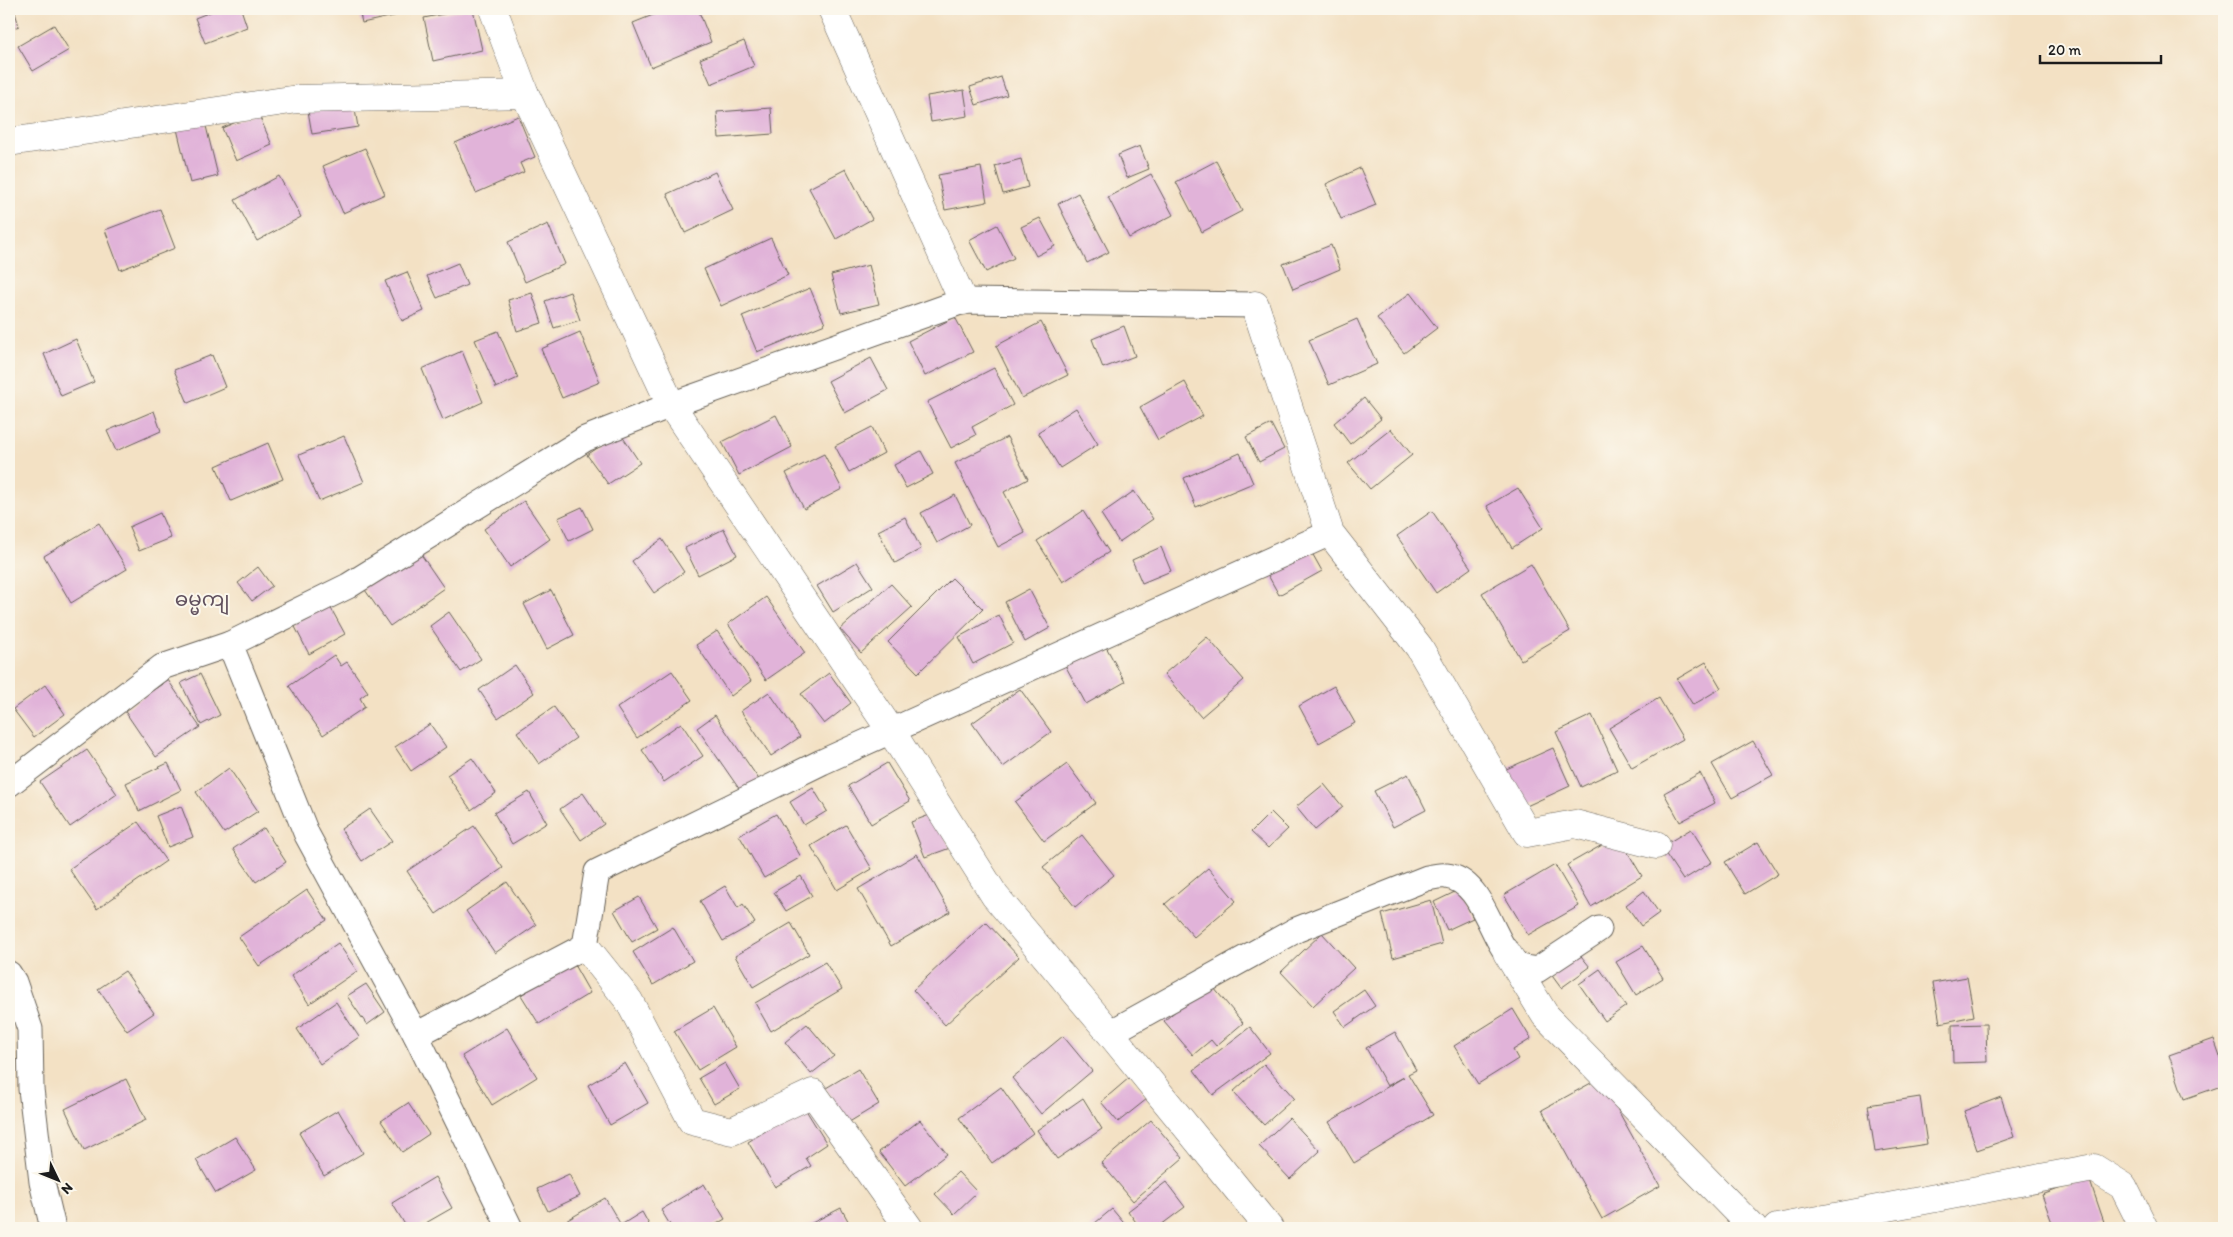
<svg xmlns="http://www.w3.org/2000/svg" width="2233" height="1237" font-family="Itim,'Noto Sans Myanmar',sans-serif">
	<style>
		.building { fill: #e1b3d9 }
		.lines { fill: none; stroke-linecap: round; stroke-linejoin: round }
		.service-casing { stroke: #676157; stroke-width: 27 }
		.minor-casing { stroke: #676157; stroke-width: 29 }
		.service { stroke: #fff; stroke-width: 25 }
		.minor { stroke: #fff; stroke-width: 28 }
		.labels { text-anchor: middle; stroke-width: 4; stroke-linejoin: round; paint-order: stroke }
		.quarter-label { font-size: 20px; fill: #61515e; stroke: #fbf7ec }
	</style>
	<rect width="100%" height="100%" fill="#fbf7ec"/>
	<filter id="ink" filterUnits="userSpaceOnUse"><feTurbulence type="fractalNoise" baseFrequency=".02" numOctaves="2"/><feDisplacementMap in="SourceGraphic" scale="10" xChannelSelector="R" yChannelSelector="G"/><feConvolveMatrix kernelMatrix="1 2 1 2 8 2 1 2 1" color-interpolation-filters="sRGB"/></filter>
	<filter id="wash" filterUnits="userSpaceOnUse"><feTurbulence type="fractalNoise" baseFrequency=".0096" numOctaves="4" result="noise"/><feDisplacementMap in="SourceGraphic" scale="20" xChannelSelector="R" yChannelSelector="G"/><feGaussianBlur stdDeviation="1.12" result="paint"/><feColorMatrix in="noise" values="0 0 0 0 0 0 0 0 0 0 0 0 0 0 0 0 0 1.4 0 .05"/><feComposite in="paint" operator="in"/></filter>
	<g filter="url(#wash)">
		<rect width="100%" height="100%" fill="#f3e1c4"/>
		<g id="blocks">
			<g class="building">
				<path d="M 9,9 L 14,9 L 19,26 L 9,30 Z"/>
				<path d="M 218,9 L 241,9 L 247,27 L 205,43 L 195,18 Z"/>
				<path d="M 359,9 L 396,9 L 398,15 L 362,23 Z"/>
				<path d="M 467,9 L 473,9 L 482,50 L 433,61 L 424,18 Z"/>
				<path d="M 668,9 L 698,9 L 711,42 L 651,67 L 633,23 Z"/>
				<path d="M 54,25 L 69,50 L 33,71 L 18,46 Z"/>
				<path d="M 744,41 L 754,66 L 711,84 L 700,59 Z"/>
				<path d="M 1001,77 L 1007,95 L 976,105 L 970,87 Z"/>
				<path d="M 964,90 L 968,116 L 931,122 L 927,96 Z"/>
				<path d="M 354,104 L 358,127 L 312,134 L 308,111 Z"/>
				<path d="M 771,108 L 773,134 L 719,138 L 717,112 Z"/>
				<path d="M 258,113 L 272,145 L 236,161 L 222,128 Z"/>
				<path d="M 518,116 L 535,157 L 520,163 L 524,172 L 476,193 L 455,143 Z"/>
				<path d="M 205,122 L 218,176 L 190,183 L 177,129 Z"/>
				<path d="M 1140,146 L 1149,169 L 1127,178 L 1118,155 Z"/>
				<path d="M 365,148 L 385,194 L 343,213 L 323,166 Z"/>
				<path d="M 1021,159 L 1028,187 L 1003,194 L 995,166 Z"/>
				<path d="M 1216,161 L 1242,211 L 1202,232 L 1176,182 Z"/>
				<path d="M 981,167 L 987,202 L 945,210 L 938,175 Z"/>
				<path d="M 1360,168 L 1376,205 L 1341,219 L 1326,184 Z"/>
				<path d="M 846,169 L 872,219 L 836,239 L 809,188 Z"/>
				<path d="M 715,172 L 733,210 L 685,233 L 667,194 Z"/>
				<path d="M 1151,174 L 1173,215 L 1129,238 L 1108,197 Z"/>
				<path d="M 279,176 L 301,217 L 257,241 L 235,200 Z"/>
				<path d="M 1078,193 L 1109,252 L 1087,263 L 1058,204 Z"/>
				<path d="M 160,209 L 175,248 L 120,270 L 105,230 Z"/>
				<path d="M 1040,218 L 1055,246 L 1036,256 L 1021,227 Z"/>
				<path d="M 548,224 L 565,264 L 525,282 L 508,242 Z"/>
				<path d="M 997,225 L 1014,258 L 986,272 L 969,240 Z"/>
				<path d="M 771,238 L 788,275 L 721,306 L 704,269 Z"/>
				<path d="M 1331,245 L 1340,269 L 1293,289 L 1283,264 Z"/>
				<path d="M 458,263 L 467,285 L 437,298 L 427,276 Z"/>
				<path d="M 869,265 L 879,304 L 841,313 L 831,275 Z"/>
				<path d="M 407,272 L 424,311 L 402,321 L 385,281 Z"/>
				<path d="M 810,288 L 825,324 L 757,352 L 742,316 Z"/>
				<path d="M 570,292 L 580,320 L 554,328 L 545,301 Z"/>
				<path d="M 532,293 L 542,323 L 517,331 L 508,300 Z"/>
				<path d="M 1410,293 L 1437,328 L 1404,353 L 1377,318 Z"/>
				<path d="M 955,317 L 973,352 L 925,376 L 908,341 Z"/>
				<path d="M 1357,319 L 1377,364 L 1329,385 L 1309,340 Z"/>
				<path d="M 1041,322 L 1068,375 L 1022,398 L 996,346 Z"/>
				<path d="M 1124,326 L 1135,356 L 1103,368 L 1092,339 Z"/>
				<path d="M 498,331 L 518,378 L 496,388 L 475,340 Z"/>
				<path d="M 580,332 L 600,382 L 562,398 L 541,349 Z"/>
				<path d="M 76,339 L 94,382 L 61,396 L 44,354 Z"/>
				<path d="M 462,351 L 483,402 L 443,420 L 422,369 Z"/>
				<path d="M 212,355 L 225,387 L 188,403 L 174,370 Z"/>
				<path d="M 871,358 L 888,390 L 845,413 L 828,381 Z"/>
				<path d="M 994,368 L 1013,405 L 972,427 L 976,435 L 951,448 L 927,402 Z"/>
				<path d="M 1185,382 L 1203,416 L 1158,440 L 1140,407 Z"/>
				<path d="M 1364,398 L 1381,419 L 1350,444 L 1334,423 Z"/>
				<path d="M 1076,408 L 1098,444 L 1060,468 L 1038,432 Z"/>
				<path d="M 154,411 L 161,431 L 116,451 L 107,431 Z"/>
				<path d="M 776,415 L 792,447 L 739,475 L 722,442 Z"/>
				<path d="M 1271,424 L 1284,449 L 1259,462 L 1246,437 Z"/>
				<path d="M 872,427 L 884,453 L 849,472 L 835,446 Z"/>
				<path d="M 1391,429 L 1412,455 L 1370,489 L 1348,463 Z"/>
				<path d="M 620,433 L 640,463 L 608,484 L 587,455 Z"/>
				<path d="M 344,436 L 364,482 L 319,501 L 299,455 Z"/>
				<path d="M 1007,437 L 1028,479 L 1004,492 L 1025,533 L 998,547 L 955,463 Z"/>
				<path d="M 268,443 L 283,479 L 231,501 L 216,466 Z"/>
				<path d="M 921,451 L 933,474 L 906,488 L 894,465 Z"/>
				<path d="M 1240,453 L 1253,483 L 1196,507 L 1184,478 Z"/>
				<path d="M 824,454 L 842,489 L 804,509 L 786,473 Z"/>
				<path d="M 1518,488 L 1543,528 L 1512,548 L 1487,506 Z"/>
				<path d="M 1134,491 L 1153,519 L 1119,542 L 1101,514 Z"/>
				<path d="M 955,495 L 970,525 L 937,543 L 921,513 Z"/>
				<path d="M 524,501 L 550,539 L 510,567 L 484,529 Z"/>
				<path d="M 582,507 L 593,529 L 569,541 L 558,518 Z"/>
				<path d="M 1083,511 L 1109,552 L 1063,582 L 1037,541 Z"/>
				<path d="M 1432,511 L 1471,568 L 1436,593 L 1397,536 Z"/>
				<path d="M 160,513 L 171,538 L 139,551 L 129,527 Z"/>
				<path d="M 905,517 L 921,549 L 895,563 L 878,531 Z"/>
				<path d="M 99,523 L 127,569 L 71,603 L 44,556 Z"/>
				<path d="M 724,529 L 737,555 L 698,575 L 685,548 Z"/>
				<path d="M 662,539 L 684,572 L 654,593 L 632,561 Z"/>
				<path d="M 1307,544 L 1322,571 L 1279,595 L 1264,568 Z"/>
				<path d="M 1161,547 L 1171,571 L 1142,583 L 1132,560 Z"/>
				<path d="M 418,550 L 444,588 L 390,626 L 363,587 Z"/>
				<path d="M 857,562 L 873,587 L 833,612 L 817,586 Z"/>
				<path d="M 1531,564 L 1570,631 L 1521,660 L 1482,593 Z"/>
				<path d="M 258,567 L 272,586 L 252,601 L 238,583 Z"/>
				<path d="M 952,578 L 983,609 L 918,673 L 888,642 Z"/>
				<path d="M 891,584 L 912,607 L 861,653 L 840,629 Z"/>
				<path d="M 1029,589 L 1050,628 L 1025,642 L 1005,602 Z"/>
				<path d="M 551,590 L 574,635 L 547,649 L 524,604 Z"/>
				<path d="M 766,597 L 805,653 L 766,680 L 728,624 Z"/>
				<path d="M 328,603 L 345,634 L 309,654 L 293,623 Z"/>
				<path d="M 449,612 L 481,659 L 461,672 L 430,626 Z"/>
				<path d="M 999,615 L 1013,643 L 973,664 L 959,637 Z"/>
				<path d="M 717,631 L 751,681 L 731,696 L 696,645 Z"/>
				<path d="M 1207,637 L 1244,680 L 1201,717 L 1164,674 Z"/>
				<path d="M 1104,643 L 1125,682 L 1086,704 L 1065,665 Z"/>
				<path d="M 334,655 L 341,666 L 347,662 L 368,692 L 360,698 L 365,707 L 323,735 L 289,686 Z"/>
				<path d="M 1706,662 L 1721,688 L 1693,705 L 1677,679 Z"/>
				<path d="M 515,665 L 534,693 L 498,718 L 479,690 Z"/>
				<path d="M 672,671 L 692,700 L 637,738 L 617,708 Z"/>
				<path d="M 829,673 L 851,703 L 824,724 L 801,694 Z"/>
				<path d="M 200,674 L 220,715 L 201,725 L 181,683 Z"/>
				<path d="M 168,680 L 200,727 L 156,757 L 124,710 Z"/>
				<path d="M 45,685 L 65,714 L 34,737 L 13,709 Z"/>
				<path d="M 1334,686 L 1355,723 L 1319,743 L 1299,706 Z"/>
				<path d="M 1020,689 L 1051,732 L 1003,767 L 972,723 Z"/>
				<path d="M 769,692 L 800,737 L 771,756 L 741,711 Z"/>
				<path d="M 1659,698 L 1683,739 L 1632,768 L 1609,728 Z"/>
				<path d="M 554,707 L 576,738 L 539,764 L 517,732 Z"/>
				<path d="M 715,715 L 760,781 L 742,793 L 697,728 Z"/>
				<path d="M 1592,715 L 1617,770 L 1581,787 L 1556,732 Z"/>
				<path d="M 681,723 L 703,756 L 664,782 L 642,750 Z"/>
				<path d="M 430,724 L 446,747 L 411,771 L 395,747 Z"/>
				<path d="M 1753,741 L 1773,775 L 1732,798 L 1712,764 Z"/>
				<path d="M 1553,748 L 1570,786 L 1520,809 L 1502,771 Z"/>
				<path d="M 87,750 L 117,794 L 70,827 L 40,782 Z"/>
				<path d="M 472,758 L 496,793 L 471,810 L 447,775 Z"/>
				<path d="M 168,763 L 181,790 L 139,811 L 126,783 Z"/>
				<path d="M 887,763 L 910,801 L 871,824 L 848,786 Z"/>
				<path d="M 1067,764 L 1096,803 L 1044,841 L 1015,802 Z"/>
				<path d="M 229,768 L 258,811 L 224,833 L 196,792 Z"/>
				<path d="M 1700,773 L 1715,803 L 1680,822 L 1664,793 Z"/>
				<path d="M 1408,774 L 1426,810 L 1393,827 L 1374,791 Z"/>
				<path d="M 1324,784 L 1343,807 L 1315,830 L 1296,807 Z"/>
				<path d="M 813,788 L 827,811 L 804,825 L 790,802 Z"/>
				<path d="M 529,792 L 547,823 L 512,844 L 494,813 Z"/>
				<path d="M 583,793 L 604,824 L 581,840 L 560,809 Z"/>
				<path d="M 181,806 L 193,837 L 168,847 L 156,816 Z"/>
				<path d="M 370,809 L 392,841 L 362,861 L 341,829 Z"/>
				<path d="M 1271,812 L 1288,829 L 1268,848 L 1251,832 Z"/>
				<path d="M 935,813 L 950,848 L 925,857 L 911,822 Z"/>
				<path d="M 776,814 L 801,857 L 764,878 L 739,835 Z"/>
				<path d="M 138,822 L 166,861 L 97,909 L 69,869 Z"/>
				<path d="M 846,825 L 872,869 L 837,890 L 811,846 Z"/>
				<path d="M 474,826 L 503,868 L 436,914 L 407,871 Z"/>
				<path d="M 264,828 L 286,862 L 256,882 L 233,849 Z"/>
				<path d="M 1691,829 L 1712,862 L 1683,880 L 1661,847 Z"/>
				<path d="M 1082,835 L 1114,875 L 1075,907 L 1043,867 Z"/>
				<path d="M 1618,836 L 1642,876 L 1591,907 L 1567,865 Z"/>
				<path d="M 1758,842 L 1778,874 L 1745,894 L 1725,862 Z"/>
				<path d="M 917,854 L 950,912 L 891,946 L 858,889 Z"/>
				<path d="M 1555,865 L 1579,906 L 1528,935 L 1504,895 Z"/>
				<path d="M 1208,868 L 1236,901 L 1194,937 L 1165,904 Z"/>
				<path d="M 801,876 L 812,896 L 786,911 L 774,892 Z"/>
				<path d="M 507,882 L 536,925 L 495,953 L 466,911 Z"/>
				<path d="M 725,886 L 738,908 L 743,904 L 755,923 L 723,941 L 700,901 Z"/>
				<path d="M 307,890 L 327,920 L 259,966 L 239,937 Z"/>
				<path d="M 1459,890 L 1473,918 L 1447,930 L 1434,902 Z"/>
				<path d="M 1644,891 L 1659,913 L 1641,926 L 1626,905 Z"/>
				<path d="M 639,897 L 657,928 L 632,942 L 614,911 Z"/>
				<path d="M 1431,900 L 1442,944 L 1393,958 L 1382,914 Z"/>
				<path d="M 986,922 L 1019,957 L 945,1025 L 913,990 Z"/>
				<path d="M 791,923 L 809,954 L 753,987 L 735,956 Z"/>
				<path d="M 673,927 L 693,961 L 653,985 L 633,952 Z"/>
				<path d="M 1322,933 L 1354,968 L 1313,1006 L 1281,972 Z"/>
				<path d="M 338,943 L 357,971 L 309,1004 L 291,976 Z"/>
				<path d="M 1643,946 L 1663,978 L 1636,995 L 1616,962 Z"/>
				<path d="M 1577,951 L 1590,967 L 1561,988 L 1550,973 Z"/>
				<path d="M 825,962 L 842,989 L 771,1031 L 755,1003 Z"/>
				<path d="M 573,963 L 590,993 L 539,1024 L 521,995 Z"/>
				<path d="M 1600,969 L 1626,1006 L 1605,1021 L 1579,984 Z"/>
				<path d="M 125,971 L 154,1013 L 127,1031 L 98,989 Z"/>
				<path d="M 1967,977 L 1974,1016 L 1940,1023 L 1933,983 Z"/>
				<path d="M 1209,982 L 1243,1023 L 1216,1046 L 1211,1040 L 1193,1055 L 1164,1021 Z"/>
				<path d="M 366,984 L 385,1012 L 367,1025 L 347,996 Z"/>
				<path d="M 1364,990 L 1375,1006 L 1345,1027 L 1334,1011 Z"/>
				<path d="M 336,1002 L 359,1037 L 320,1064 L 297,1029 Z"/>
				<path d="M 713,1008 L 736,1047 L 698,1070 L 674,1031 Z"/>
				<path d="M 1513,1009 L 1531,1039 L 1513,1050 L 1518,1059 L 1478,1084 L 1454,1046 Z"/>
				<path d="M 807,1024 L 834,1056 L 811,1074 L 785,1042 Z"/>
				<path d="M 1986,1024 L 1987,1062 L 1953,1063 L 1952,1025 Z"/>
				<path d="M 1250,1027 L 1270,1053 L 1213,1095 L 1194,1070 Z"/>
				<path d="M 507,1028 L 537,1077 L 492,1105 L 462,1056 Z"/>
				<path d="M 1395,1032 L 1416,1070 L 1408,1074 L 1433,1115 L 1354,1163 L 1329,1122 L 1404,1077 L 1387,1086 L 1366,1048 Z"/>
				<path d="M 1063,1036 L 1092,1071 L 1041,1114 L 1012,1078 Z"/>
				<path d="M 2214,1039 L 2224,1067 L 2224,1085 L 2184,1099 L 2169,1055 Z"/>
				<path d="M 625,1063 L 648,1103 L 610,1125 L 588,1085 Z"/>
				<path d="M 725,1063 L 740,1089 L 714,1104 L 699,1078 Z"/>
				<path d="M 1264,1064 L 1294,1098 L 1264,1125 L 1233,1092 Z"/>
				<path d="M 858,1069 L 879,1104 L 846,1124 L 826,1088 Z"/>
				<path d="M 1129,1078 L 1147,1099 L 1118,1122 L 1101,1102 Z"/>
				<path d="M 1600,1078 L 1660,1186 L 1602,1219 L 1542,1110 Z"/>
				<path d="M 126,1079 L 146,1120 L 84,1150 L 65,1109 Z"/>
				<path d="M 1001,1087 L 1033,1133 L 992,1163 L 959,1118 Z"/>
				<path d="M 1920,1097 L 1927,1144 L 1875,1152 L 1868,1105 Z"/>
				<path d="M 2001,1097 L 2014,1137 L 1977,1150 L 1964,1111 Z"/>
				<path d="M 1083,1098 L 1102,1129 L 1057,1159 L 1037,1130 Z"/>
				<path d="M 408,1103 L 429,1134 L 402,1152 L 381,1121 Z"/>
				<path d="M 804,1107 L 827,1144 L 806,1158 L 811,1166 L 775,1187 L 748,1142 Z"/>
				<path d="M 338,1110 L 363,1153 L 324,1176 L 299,1133 Z"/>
				<path d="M 1289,1118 L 1320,1151 L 1290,1179 L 1259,1146 Z"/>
				<path d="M 920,1120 L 947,1154 L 905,1186 L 879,1152 Z"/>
				<path d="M 1151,1120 L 1183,1158 L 1133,1201 L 1101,1163 Z"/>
				<path d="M 2224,1126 L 2224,1136 L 2220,1129 Z"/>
				<path d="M 235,1137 L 256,1170 L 216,1193 L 196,1160 Z"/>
				<path d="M 958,1172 L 977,1192 L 954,1214 L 935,1194 Z"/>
				<path d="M 569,1174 L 580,1196 L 548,1211 L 537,1189 Z"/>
				<path d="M 435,1177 L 452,1208 L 417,1228 L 407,1228 L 392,1203 Z"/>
				<path d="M 2089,1178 L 2104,1222 L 2087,1228 L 2054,1228 L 2042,1195 Z"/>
				<path d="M 1166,1182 L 1185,1207 L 1157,1228 L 1140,1228 L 1128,1211 Z"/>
				<path d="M 704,1184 L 725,1219 L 710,1228 L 672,1228 L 661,1210 Z"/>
				<path d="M 605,1198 L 621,1225 L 642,1212 L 651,1228 L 561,1228 L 559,1225 Z"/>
				<path d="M 841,1208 L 852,1228 L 807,1228 L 806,1226 Z"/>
				<path d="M 1112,1209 L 1128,1228 L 1089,1228 Z"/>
			</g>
		</g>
	</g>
	<g filter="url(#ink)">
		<use href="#blocks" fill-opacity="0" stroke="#676157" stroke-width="1"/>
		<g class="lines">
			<g class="service-casing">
				<g id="service">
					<path d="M 230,644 L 348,586 L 585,439 L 671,405 L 963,301 L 1255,305"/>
					<path d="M 9,784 L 162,667 L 230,644 L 307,835 L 416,1035 L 510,1228"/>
					<path d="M 9,974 L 14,982 L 30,1029 L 31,1089 L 42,1182 L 53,1228"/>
					<path d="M 1110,1033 L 1296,930 L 1427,878 C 1433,877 1440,875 1446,876 C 1485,880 1490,944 1518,965 C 1522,968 1531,969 1537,970 L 1599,929"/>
					<path d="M 416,1035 L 585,946 L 597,872 L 822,762 L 1330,533"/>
				</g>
			</g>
			<g class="minor-casing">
				<g id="minor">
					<path d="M 493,9 L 525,94 L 671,405 L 891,731 L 995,896 L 1110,1033 L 1269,1228"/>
					<path d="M 832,9 L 963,301"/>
					<path d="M 9,142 L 298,99 L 525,94"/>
					<path d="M 1255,305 L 1330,533 L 1419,647 L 1527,833 L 1575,824 L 1656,845"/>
					<path d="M 585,946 L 629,1001 L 692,1121 L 732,1131 L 813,1093 L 909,1228"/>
					<path d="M 1507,953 L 1545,1015 L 1753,1228"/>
					<path d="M 1777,1228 L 2094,1168 L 2123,1186 L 2144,1228"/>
				</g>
			</g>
			<use href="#service" class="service"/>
			<use href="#minor" class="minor"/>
		</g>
	</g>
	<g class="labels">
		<g class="quarter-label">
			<text x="202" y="606">ဓမ္မကျ</text>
		</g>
	</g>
	<rect width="2233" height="1237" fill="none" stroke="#fbf7ec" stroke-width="30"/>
	<g transform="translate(58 1180) rotate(133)" stroke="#fbf7ec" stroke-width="4" paint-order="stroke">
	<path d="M0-4L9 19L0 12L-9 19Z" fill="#1c1c1c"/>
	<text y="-8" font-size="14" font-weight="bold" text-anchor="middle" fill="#1c1c1c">N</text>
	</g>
	<path d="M2040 55v8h121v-8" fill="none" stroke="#1c1c1c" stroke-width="2.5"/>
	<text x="2048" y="55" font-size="15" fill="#1c1c1c" stroke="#fbf7ec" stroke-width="4" paint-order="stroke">20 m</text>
</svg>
